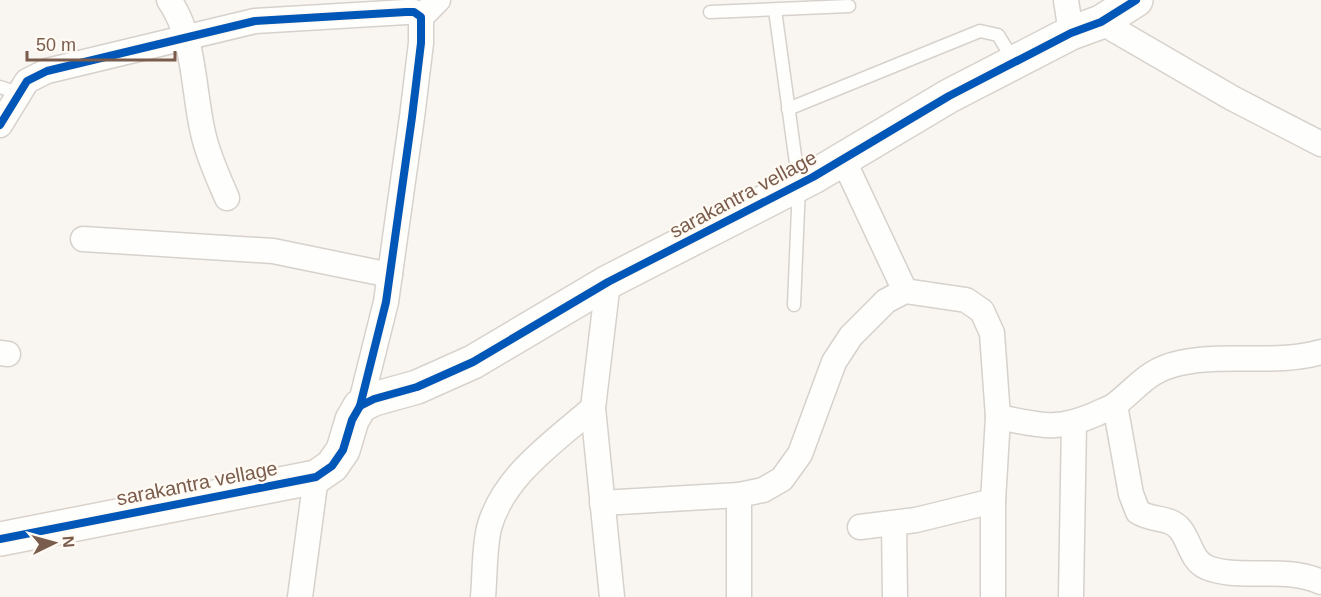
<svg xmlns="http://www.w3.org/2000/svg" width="1321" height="597" font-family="Helvetica,sans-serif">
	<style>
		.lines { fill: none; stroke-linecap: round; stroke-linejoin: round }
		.lane-casing { stroke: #d7d1cb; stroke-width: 15 }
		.street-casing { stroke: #d7d1cb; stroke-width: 27 }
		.secondary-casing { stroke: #d9d2cb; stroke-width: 36 }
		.lane { stroke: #fefefd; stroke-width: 12 }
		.street { stroke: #fefefd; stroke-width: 24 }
		.secondary { stroke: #fefefd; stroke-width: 33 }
		.cycleway-casing { stroke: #fffaf3; stroke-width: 11 }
		.cycleway { stroke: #0057b8; stroke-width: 8 }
		.labels { text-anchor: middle; stroke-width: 4.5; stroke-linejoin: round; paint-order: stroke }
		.street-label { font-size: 20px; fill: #7a5c4d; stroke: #fffaf3 }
	</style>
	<rect width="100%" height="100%" fill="#f9f5f0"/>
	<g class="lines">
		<g class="lane-casing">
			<g id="lane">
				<path d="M 775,10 L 799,185 L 794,305"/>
				<path d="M 710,12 L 849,6"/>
				<path d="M 0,87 L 18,93"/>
				<path d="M 788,109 L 980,31 L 998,35 L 1014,61"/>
			</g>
		</g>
		<g class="street-casing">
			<g id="street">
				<path d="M 169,0 C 195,37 193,90 203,133 C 208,156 218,177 227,198"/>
				<path d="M 1066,0 L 1071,33"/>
				<path d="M 421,17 L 438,0"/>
				<path d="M 1101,22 L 1232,98 L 1321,144"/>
				<path d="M 0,125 L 27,81 L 47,71 L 255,21 L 406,12 L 414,12 L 421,17 L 421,43 L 412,117 L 386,302 L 360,406"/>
				<path d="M 843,159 L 905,291"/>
				<path d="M 83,239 L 273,251 L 390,275"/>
				<path d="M 608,282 L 593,408 L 612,597"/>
				<path d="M 0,353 L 8,354"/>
				<path d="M 1115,405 L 1131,494 L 1138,512 C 1152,521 1169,516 1180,529 C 1190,541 1191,560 1206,567 C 1238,581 1283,565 1321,582"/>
				<path d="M 998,417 C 1040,425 1055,432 1096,414 C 1102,411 1111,408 1116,404 C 1140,385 1148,370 1180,363 C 1226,353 1275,365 1321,352"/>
				<path d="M 739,495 L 739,597"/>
				<path d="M 602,503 L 739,495 L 763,490 L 782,479 L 800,454 L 834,362 L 851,336 L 886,301 L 905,291 L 966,300 L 982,311 L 992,333 L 998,417 L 993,501 L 993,597"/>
				<path d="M 894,524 L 895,597"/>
				<path d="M 860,527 L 916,520 L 993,501"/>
				<path d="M 300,597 L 316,477"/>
				<path d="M 483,597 C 485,575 484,550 489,528 C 503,476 554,442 593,408"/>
				<path d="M 1071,597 L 1074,423"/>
			</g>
		</g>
		<g class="secondary-casing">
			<path id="secondary" d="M 0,539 L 316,477 L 332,466 L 343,450 L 352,420 L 360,406 L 374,399 L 417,387 L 473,362 L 608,282 L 813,177 L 949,96 L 1071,33 L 1101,22 L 1136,0"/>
		</g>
		<use href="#lane" class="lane"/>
		<use href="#street" class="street"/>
		<use href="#secondary" class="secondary"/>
		<g class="cycleway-casing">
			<g id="cycleway">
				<path d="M 0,125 L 27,81 L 47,71 L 255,21 L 406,12 L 414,12 L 421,17 L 421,43 L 412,117 L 386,302 L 360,406"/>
				<path d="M 0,539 L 316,477 L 332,466 L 343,450 L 352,420 L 360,406 L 374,399 L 417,387 L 473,362 L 608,282 L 813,177 L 949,96 L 1071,33 L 1101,22 L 1136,0"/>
			</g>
		</g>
		<use href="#cycleway" class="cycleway"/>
	</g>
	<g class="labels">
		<g class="street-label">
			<text transform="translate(743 194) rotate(-28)" y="7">sarakantra vellage</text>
			<text transform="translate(197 483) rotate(-11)" y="7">sarakantra vellage</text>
		</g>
	</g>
	<g transform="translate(54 543) rotate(85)" stroke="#fffaf3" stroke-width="4.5" paint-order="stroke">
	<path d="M0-4.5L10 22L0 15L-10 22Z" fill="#7a5c4d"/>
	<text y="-9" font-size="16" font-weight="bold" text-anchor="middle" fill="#7a5c4d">N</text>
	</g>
	<path d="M27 51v9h148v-9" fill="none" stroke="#7a5c4d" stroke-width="3"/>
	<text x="36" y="51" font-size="18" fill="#7a5c4d" stroke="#fffaf3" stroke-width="4.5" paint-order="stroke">50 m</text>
</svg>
